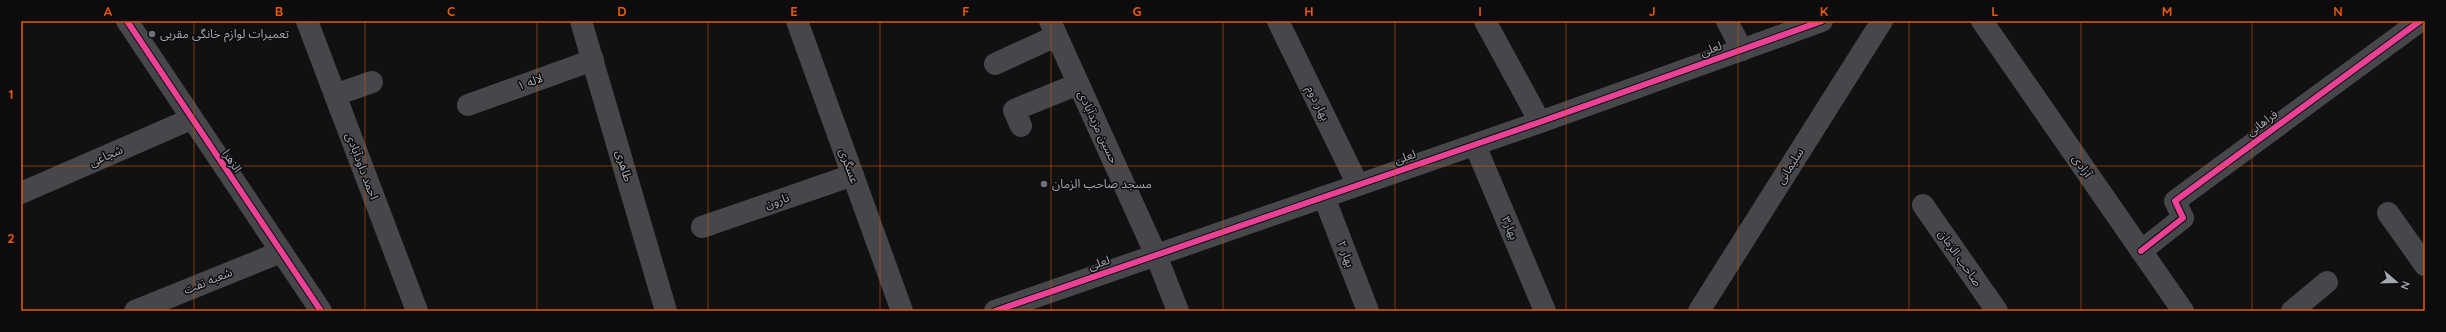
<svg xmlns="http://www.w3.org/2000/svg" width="2446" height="332" font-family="Quicksand,'Noto Sans Arabic',sans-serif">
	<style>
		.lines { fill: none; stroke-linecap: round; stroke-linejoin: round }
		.minor { stroke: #46474a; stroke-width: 22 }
		.cycleway-casing { stroke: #0c0c0d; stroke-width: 8 }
		.cycleway { stroke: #ea4096; stroke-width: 6 }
		.grid { fill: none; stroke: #e8590c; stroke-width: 1; stroke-opacity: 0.55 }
		.poi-dot { fill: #70727a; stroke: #0c0c0d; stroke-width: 1.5 }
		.labels { text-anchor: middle; stroke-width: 3; stroke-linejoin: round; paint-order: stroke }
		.poi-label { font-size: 12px; fill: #a3a7b2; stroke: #0c0c0d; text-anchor: start }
		.street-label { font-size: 12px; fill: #a3a7b2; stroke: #0c0c0d }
		.neatline { fill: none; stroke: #e8590c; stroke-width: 1.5 }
		.grid-label { font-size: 13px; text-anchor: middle; font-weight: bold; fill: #e8590c }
	</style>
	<rect width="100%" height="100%" fill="#111112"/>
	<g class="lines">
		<g class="minor">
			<path d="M 127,21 L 321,311"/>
			<path d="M 307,21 L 417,311"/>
			<path d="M 581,21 L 666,311"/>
			<path d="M 797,21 L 902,311"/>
			<path d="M 1050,21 L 1156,255 L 1178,311"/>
			<path d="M 1278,21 L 1358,185"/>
			<path d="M 1485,21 L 1540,122"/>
			<path d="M 1727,21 L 1742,50"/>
			<path d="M 1982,21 L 2183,311"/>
			<path d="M 995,64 L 1056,36"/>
			<path d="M 335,95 L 372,82"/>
			<path d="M 468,105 L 593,60"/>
			<path d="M 1021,126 L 1014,110 L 1078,84"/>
			<path d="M 1475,145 L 1545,311"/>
			<path d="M 21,193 L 191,119"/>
			<path d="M 1324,197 L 1368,311"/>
			<path d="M 1923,205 L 1997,311"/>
			<path d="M 2388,213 L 2425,265"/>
			<path d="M 702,227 L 853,175"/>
			<path d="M 2141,251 L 2183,218 L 2175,201 L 2420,21"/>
			<path d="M 135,311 L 281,252"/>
			<path d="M 995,311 L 1540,122 L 1822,21"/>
			<path d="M 1699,311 L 1882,21"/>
			<path d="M 2292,311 L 2327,282"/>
		</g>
		<g class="cycleway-casing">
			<g id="cycleway">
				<path d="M 127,21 L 321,311"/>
				<path d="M 2141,251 L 2183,218 L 2175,201 L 2420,21"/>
				<path d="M 995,311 L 1540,122 L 1822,21"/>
			</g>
		</g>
		<use href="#cycleway" class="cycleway"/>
	</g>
	<path class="grid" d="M 194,21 L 194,311M 365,21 L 365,311M 537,21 L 537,311M 708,21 L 708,311M 880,21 L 880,311M 1051,21 L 1051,311M 1223,21 L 1223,311M 1395,21 L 1395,311M 1566,21 L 1566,311M 1738,21 L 1738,311M 1909,21 L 1909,311M 2081,21 L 2081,311M 2252,21 L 2252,311M 21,166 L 2425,166"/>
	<g class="poi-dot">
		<circle cx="152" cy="34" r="4"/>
		<circle cx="1044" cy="184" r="4"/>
	</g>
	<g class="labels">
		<g class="poi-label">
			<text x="160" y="38">تعمیرات لوازم خانگی مقربی</text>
			<text x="1052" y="188">مسجد صاحب الزمان</text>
		</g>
		<g class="street-label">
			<text transform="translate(1711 49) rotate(-20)" y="4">لعلی</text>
			<text transform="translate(530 82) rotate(-20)" y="4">لاله ۱</text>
			<text transform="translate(1318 103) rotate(64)" y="4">بهار دوم</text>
			<text transform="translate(2262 123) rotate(-36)" y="4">فراهانی</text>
			<text transform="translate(1098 127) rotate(65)" y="4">حسین مزیدآبادی</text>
			<text transform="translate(106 156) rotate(-24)" y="4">شجاعی</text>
			<text transform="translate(1405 157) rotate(-19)" y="4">لعلی</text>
			<text transform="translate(232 161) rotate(56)" y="4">الزهرا</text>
			<text transform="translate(362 166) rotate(69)" y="4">احمد داودآبادی</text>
			<text transform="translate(624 166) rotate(74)" y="4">طاهری</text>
			<text transform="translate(849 166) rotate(70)" y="4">عسگری</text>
			<text transform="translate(1790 166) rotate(-58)" y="4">سلیمانی</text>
			<text transform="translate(2082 166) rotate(55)" y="4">آزادی</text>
			<text transform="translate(777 201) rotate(-19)" y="4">نارون</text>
			<text transform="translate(1510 228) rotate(67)" y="4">بهار۳</text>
			<text transform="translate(1346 254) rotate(69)" y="4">بهار ۲</text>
			<text transform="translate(1960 258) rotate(55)" y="4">صاحب الزمان</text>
			<text transform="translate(1099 263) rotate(-19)" y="4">لعلی</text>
			<text transform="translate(208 281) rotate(-22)" y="4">شعبه نفت</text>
		</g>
	</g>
	<rect width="2446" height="332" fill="none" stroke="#0c0c0d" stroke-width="44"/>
	<g transform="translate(2396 282) rotate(110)" stroke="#0c0c0d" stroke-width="3" paint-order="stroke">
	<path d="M0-3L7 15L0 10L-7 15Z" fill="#a3a7b2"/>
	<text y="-6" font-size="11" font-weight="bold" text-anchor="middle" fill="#a3a7b2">N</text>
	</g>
	<rect x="22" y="22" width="2402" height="288" class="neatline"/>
	<g class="grid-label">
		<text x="108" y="16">A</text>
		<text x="279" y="16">B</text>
		<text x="451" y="16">C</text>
		<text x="622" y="16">D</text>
		<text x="794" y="16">E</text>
		<text x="966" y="16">F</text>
		<text x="1137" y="16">G</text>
		<text x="1309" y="16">H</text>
		<text x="1480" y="16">I</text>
		<text x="1652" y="16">J</text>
		<text x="1824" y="16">K</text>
		<text x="1995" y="16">L</text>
		<text x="2167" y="16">M</text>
		<text x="2338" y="16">N</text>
		<text x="11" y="99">1</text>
		<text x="11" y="243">2</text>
	</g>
</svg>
